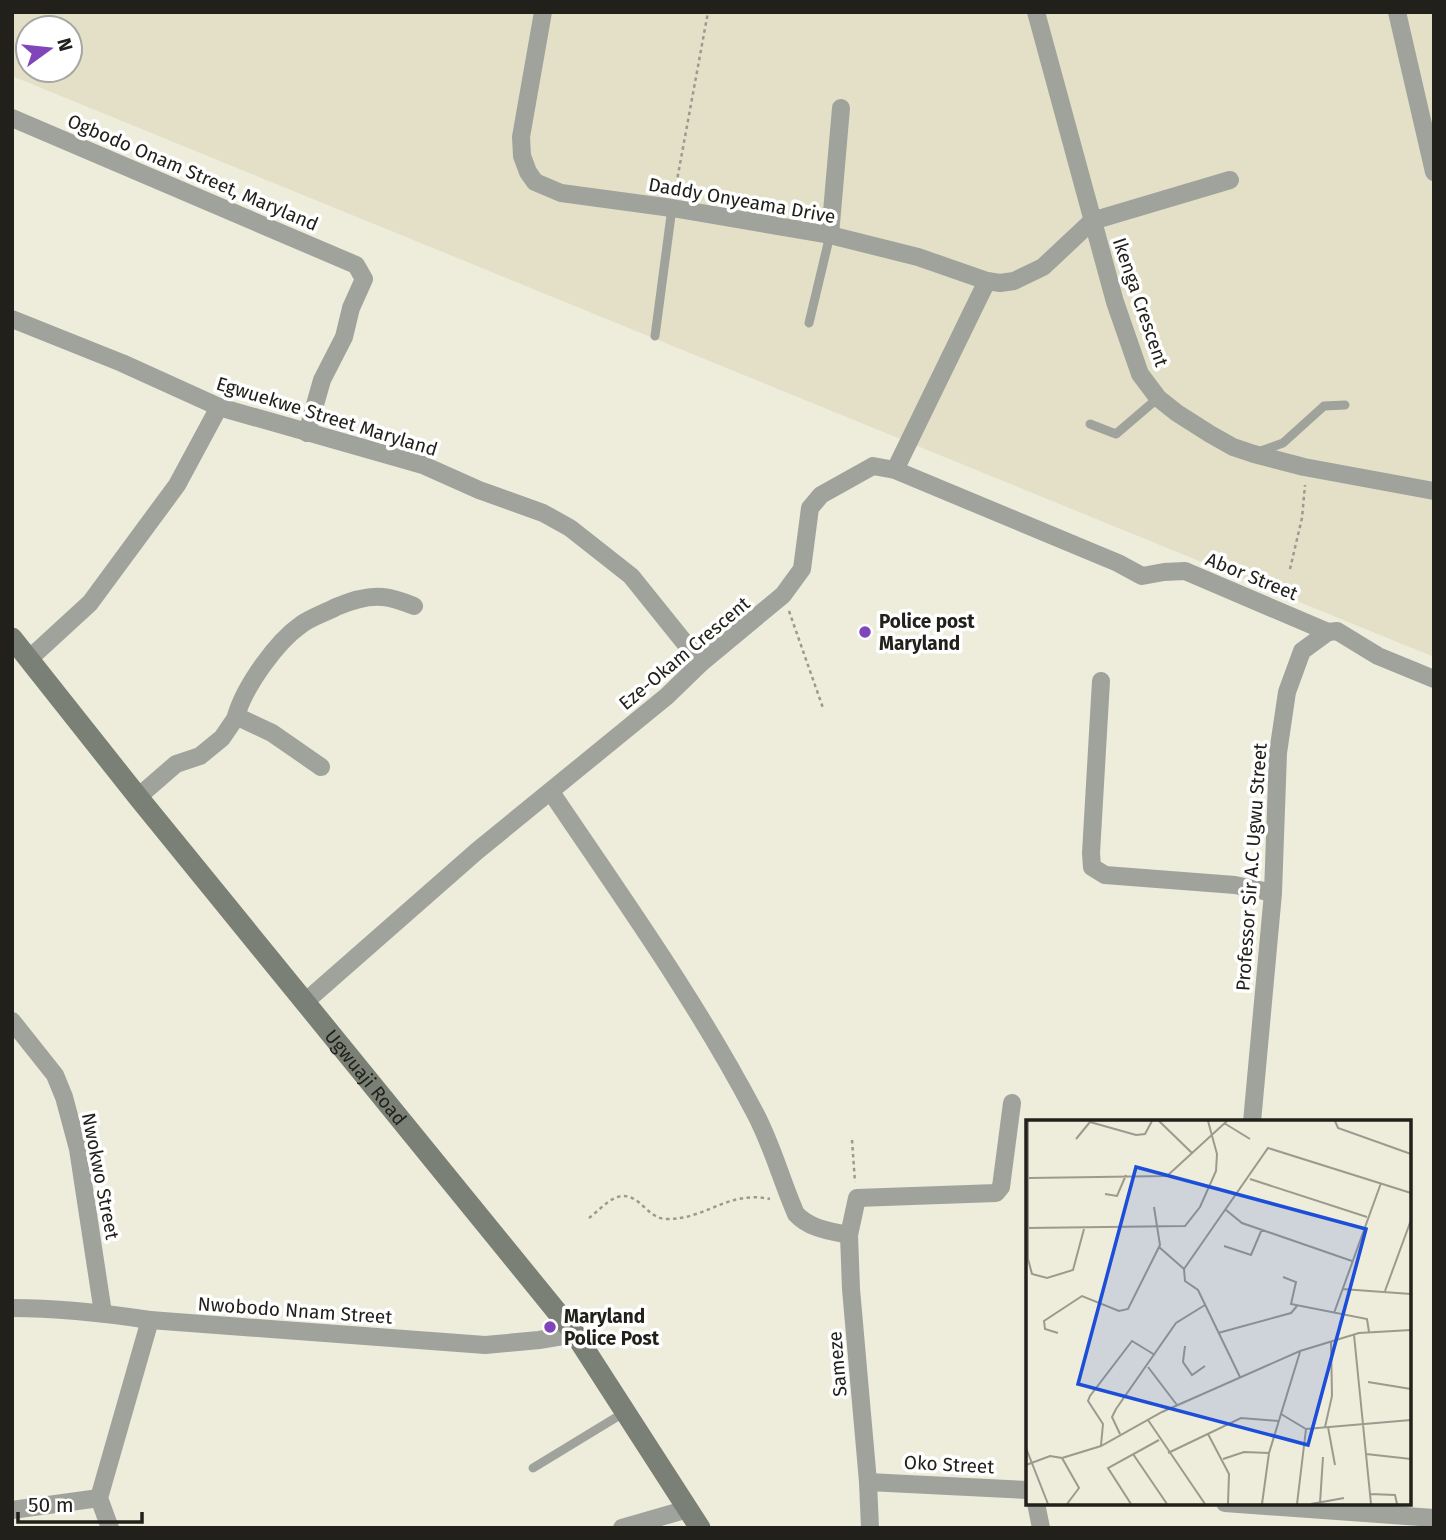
<svg xmlns="http://www.w3.org/2000/svg" width="1446" height="1540" font-family="'Fira Sans',sans-serif">
	<style>
		.built { fill: #e3e0c7; fill-rule: evenodd }
		.lines { fill: none; stroke-linecap: round; stroke-linejoin: round }
		.path { stroke: #9c9a8e; stroke-width: 2.5; stroke-dasharray: 3.5 3.5; stroke-linecap: butt }
		.lane { stroke: #9fa39c; stroke-width: 9 }
		.street { stroke: #9fa39c; stroke-width: 18 }
		.secondary { stroke: #7a8076; stroke-width: 21 }
		.poi-dot { fill: #8145bb; stroke: #fff; stroke-width: 2.5 }
		.labels { text-anchor: middle; stroke-width: 7; stroke-linejoin: round; paint-order: stroke }
		.street-label { font-size: 19px; fill: #21201a; stroke: #fff }
		.poi-label { font-size: 19px; font-weight: bold; fill: #21201a; stroke: #fff; text-anchor: start }
		.inset-road { fill: none; stroke: #9c9a8e; stroke-width: 2 }
		.view { fill: #1d4ed8; fill-opacity: 0.15; stroke: #1d4ed8; stroke-width: 3.5 }
		.inset-edge { fill: none; stroke: #21201a; stroke-width: 3.5 }
	</style>
	<rect width="100%" height="100%" fill="#eeecdb"/>
	<path class="built" d="M 12,12 L 1434,12 L 1434,657 L 12,76 ZM 28,28 L 70,28 L 70,70 L 28,70 Z"/>
	<g class="lines">
		<g class="path">
			<path d="M 675,191 L 708,12"/>
			<path d="M 1290,569 L 1302,518 L 1305,485"/>
			<path d="M 789,611 L 823,708"/>
			<path d="M 852,1140 L 855,1182"/>
			<path d="M 589,1218 C 597,1212 606,1202 615,1198 C 638,1188 646,1219 666,1219 C 706,1220 727,1190 770,1199"/>
		</g>
		<g class="lane">
			<path d="M 809,323 L 830,235"/>
			<path d="M 655,336 L 672,208"/>
			<path d="M 1090,424 L 1116,434 L 1158,398"/>
			<path d="M 1258,452 L 1283,443 L 1324,406 L 1345,405"/>
			<path d="M 533,1468 L 625,1412"/>
		</g>
		<g class="street">
			<path d="M 543,12 L 521,137 L 522,156 L 528,172 L 535,182 L 561,193 L 672,208 L 830,235 L 918,257 L 987,281 L 1000,283 L 1014,281 L 1043,267 L 1092,221 L 1230,180"/>
			<path d="M 1036,12 L 1115,302 L 1140,374 L 1158,398 L 1177,413 L 1210,434 L 1233,447 L 1254,454 L 1304,467 L 1434,491"/>
			<path d="M 1397,12 L 1434,172"/>
			<path d="M 12,118 L 356,265 L 364,279 L 351,308 L 344,337 L 322,380 L 307,433"/>
			<path d="M 830,235 L 841,108"/>
			<path d="M 12,319 L 122,363 L 219,407 L 423,465 L 479,490 L 543,513 L 570,528 L 631,576 L 701,663"/>
			<path d="M 895,470 L 987,281"/>
			<path d="M 29,659 L 90,603 L 177,485 L 219,407"/>
			<path d="M 1101,681 L 1091,853 L 1092,867 L 1105,875 L 1235,885 L 1273,893"/>
			<path d="M 321,767 L 272,733 L 236,716 C 245,686 276,642 302,624 C 312,617 325,613 336,607 C 350,601 367,595 383,597 C 394,598 404,602 414,606"/>
			<path d="M 551,792 C 621,896 695,999 754,1111 C 772,1144 781,1180 796,1214 C 810,1229 830,1231 849,1235"/>
			<path d="M 138,797 L 176,764 L 200,756 L 222,738 L 237,716"/>
			<path d="M 305,1002 L 477,851 L 667,696 L 701,663 L 783,595 L 802,569 L 810,508 L 821,495 L 873,466 L 895,470 L 1118,563 L 1142,576 L 1164,572 L 1185,571 L 1328,632 L 1337,631 L 1378,656 L 1434,679"/>
			<path d="M 12,1021 L 55,1075 L 64,1097 L 78,1149 L 103,1313"/>
			<path d="M 1252,1122 L 1273,893 L 1278,753 L 1287,692 L 1302,651 L 1328,632"/>
			<path d="M 12,1308 C 59,1308 104,1313 150,1320 L 485,1345 L 539,1340 L 575,1334"/>
			<path d="M 868,1482 L 1028,1490"/>
			<path d="M 1036,1503 L 1041,1528"/>
			<path d="M 1225,1503 L 1434,1518"/>
			<path d="M 12,1510 L 99,1498"/>
			<path d="M 110,1528 L 99,1498 L 150,1320"/>
			<path d="M 622,1528 L 688,1509"/>
			<path d="M 870,1528 L 868,1482 L 851,1289 L 849,1235 L 857,1198 L 996,1193 L 1001,1187 L 1012,1103"/>
		</g>
		<path class="secondary" id="s1" d="M 12,638 L 138,797 L 575,1334 L 700,1528"/>
	</g>
	<g class="poi-dot">
		<circle cx="865" cy="632" r="7"/>
		<circle cx="550" cy="1327" r="7"/>
	</g>
	<g class="labels">
		<g class="street-label">
			<text transform="translate(193 172) rotate(23)" y="7">Ogbodo Onam Street, Maryland</text>
			<text transform="translate(742 200) rotate(10)" y="7">Daddy Onyeama Drive</text>
			<text transform="translate(1141 302) rotate(71)" y="7">Ikenga Crescent</text>
			<text transform="translate(327 416) rotate(17)" y="7">Egwuekwe Street Maryland</text>
			<text transform="translate(1252 576) rotate(22)" y="7">Abor Street</text>
			<text transform="translate(684 653) rotate(-40)" y="7">Eze-Okam Crescent</text>
			<text transform="translate(1251 867) rotate(-86)" y="7">Professor Sir A.C Ugwu Street</text>
			<text dy="7" stroke="none"><textPath href="#s1" startOffset="564">Ugwuaji Road</textPath></text>
			<text transform="translate(101 1176) rotate(79)" y="7">Nwokwo Street</text>
			<text transform="translate(295 1310) rotate(4)" y="7">Nwobodo Nnam Street</text>
			<text transform="translate(837 1364) rotate(-95)" y="7">Sameze</text>
			<text transform="translate(949 1464) rotate(3)" y="7">Oko Street</text>
		</g>
		<g class="poi-label">
			<text x="879" y="628">Police post<tspan x="879" dy="22">Maryland</tspan></text>
			<text x="564" y="1323">Maryland<tspan x="564" dy="22">Police Post</tspan></text>
		</g>
	</g>
	<g transform="translate(1026 1120)">
		<rect width="385" height="385" fill="#eeecdb"/>
		<path class="inset-road" d="M 2,1 L 2,139 L 6,154 L 21,158 L 47,150 L 58,109M 133,1 L 166,33M 309,1 L 312,8 L 385,34M 64,2 L 110,15 L 119,14 L 126,1M 198,3 L 224,19M 50,19 L 64,2M 3,58 L 141,56 L 201,1M 224,59 L 341,97M 79,74 L 91,76 L 100,55M 200,90 L 216,103 L 326,141M 0,108 L 159,106 L 174,87 L 190,51 L 191,34 L 182,1M 198,126 L 225,135 L 236,109M 133,127 L 158,149 L 159,161 L 172,170 L 214,257M 158,149 L 242,28 L 385,73M 257,157 L 270,162 L 265,184 L 341,199 L 343,212M 316,169 L 385,174M 359,171 L 385,100M 308,193 L 355,63M 32,213 L 19,209 L 18,201 L 56,176 L 93,191 L 102,189 L 134,125 L 128,87M 192,213 L 265,193 L 271,186M 328,215 L 345,384M 159,226 L 157,242 L 166,255 L 179,246M 122,247 L 151,285M 342,262 L 385,269M 255,294 L 280,309 L 385,300M 122,300 L 179,384M 299,307 L 306,276 L 305,222M 302,307 L 309,345M 94,314 L 86,297 L 90,289 L 150,203 L 179,185M 182,314 L 203,354 L 202,384M 75,325 L 77,304 L 62,281 L 64,276 L 106,221 L 129,235M 0,328 L 22,384M 142,333 L 215,298 L 252,301M 107,334 L 141,384M 340,334 L 385,339M 36,338 L 75,326 L 136,292 L 274,231 L 333,213 L 385,210M 197,339 L 218,332 L 243,333M 0,345 L 24,336 L 36,338 L 53,368 L 41,384M 344,374 L 369,375 L 371,384M 294,383 L 297,337M 105,384 L 82,348 L 133,320M 236,384 L 243,333 L 274,232M 271,384 L 280,309M 285,384 L 318,378"/>
		<path class="view" d="M 110,47 L 340,109 L 282,325 L 52,264 Z"/>
		<rect width="385" height="385" class="inset-edge"/>
	</g>
	<rect width="1446" height="1540" fill="none" stroke="#21201a" stroke-width="28"/>
	<g transform="translate(49 49) rotate(75)"><circle r="33" fill="#ffffff" stroke="#a6a6a3" stroke-width="2"/>
	<path d="M0-5L12 26L0 18L-12 26Z" fill="#8145bb"/>
	<text y="-10" font-size="19" font-weight="bold" text-anchor="middle" fill="#21201a">N</text>
	</g>
	<path d="M18 1512v10h124v-10" fill="none" stroke="#21201a" stroke-width="3.5"/>
	<text x="28" y="1512" font-size="21" fill="#21201a" stroke="#ffffff" stroke-width="5" paint-order="stroke">50 m</text>
</svg>
